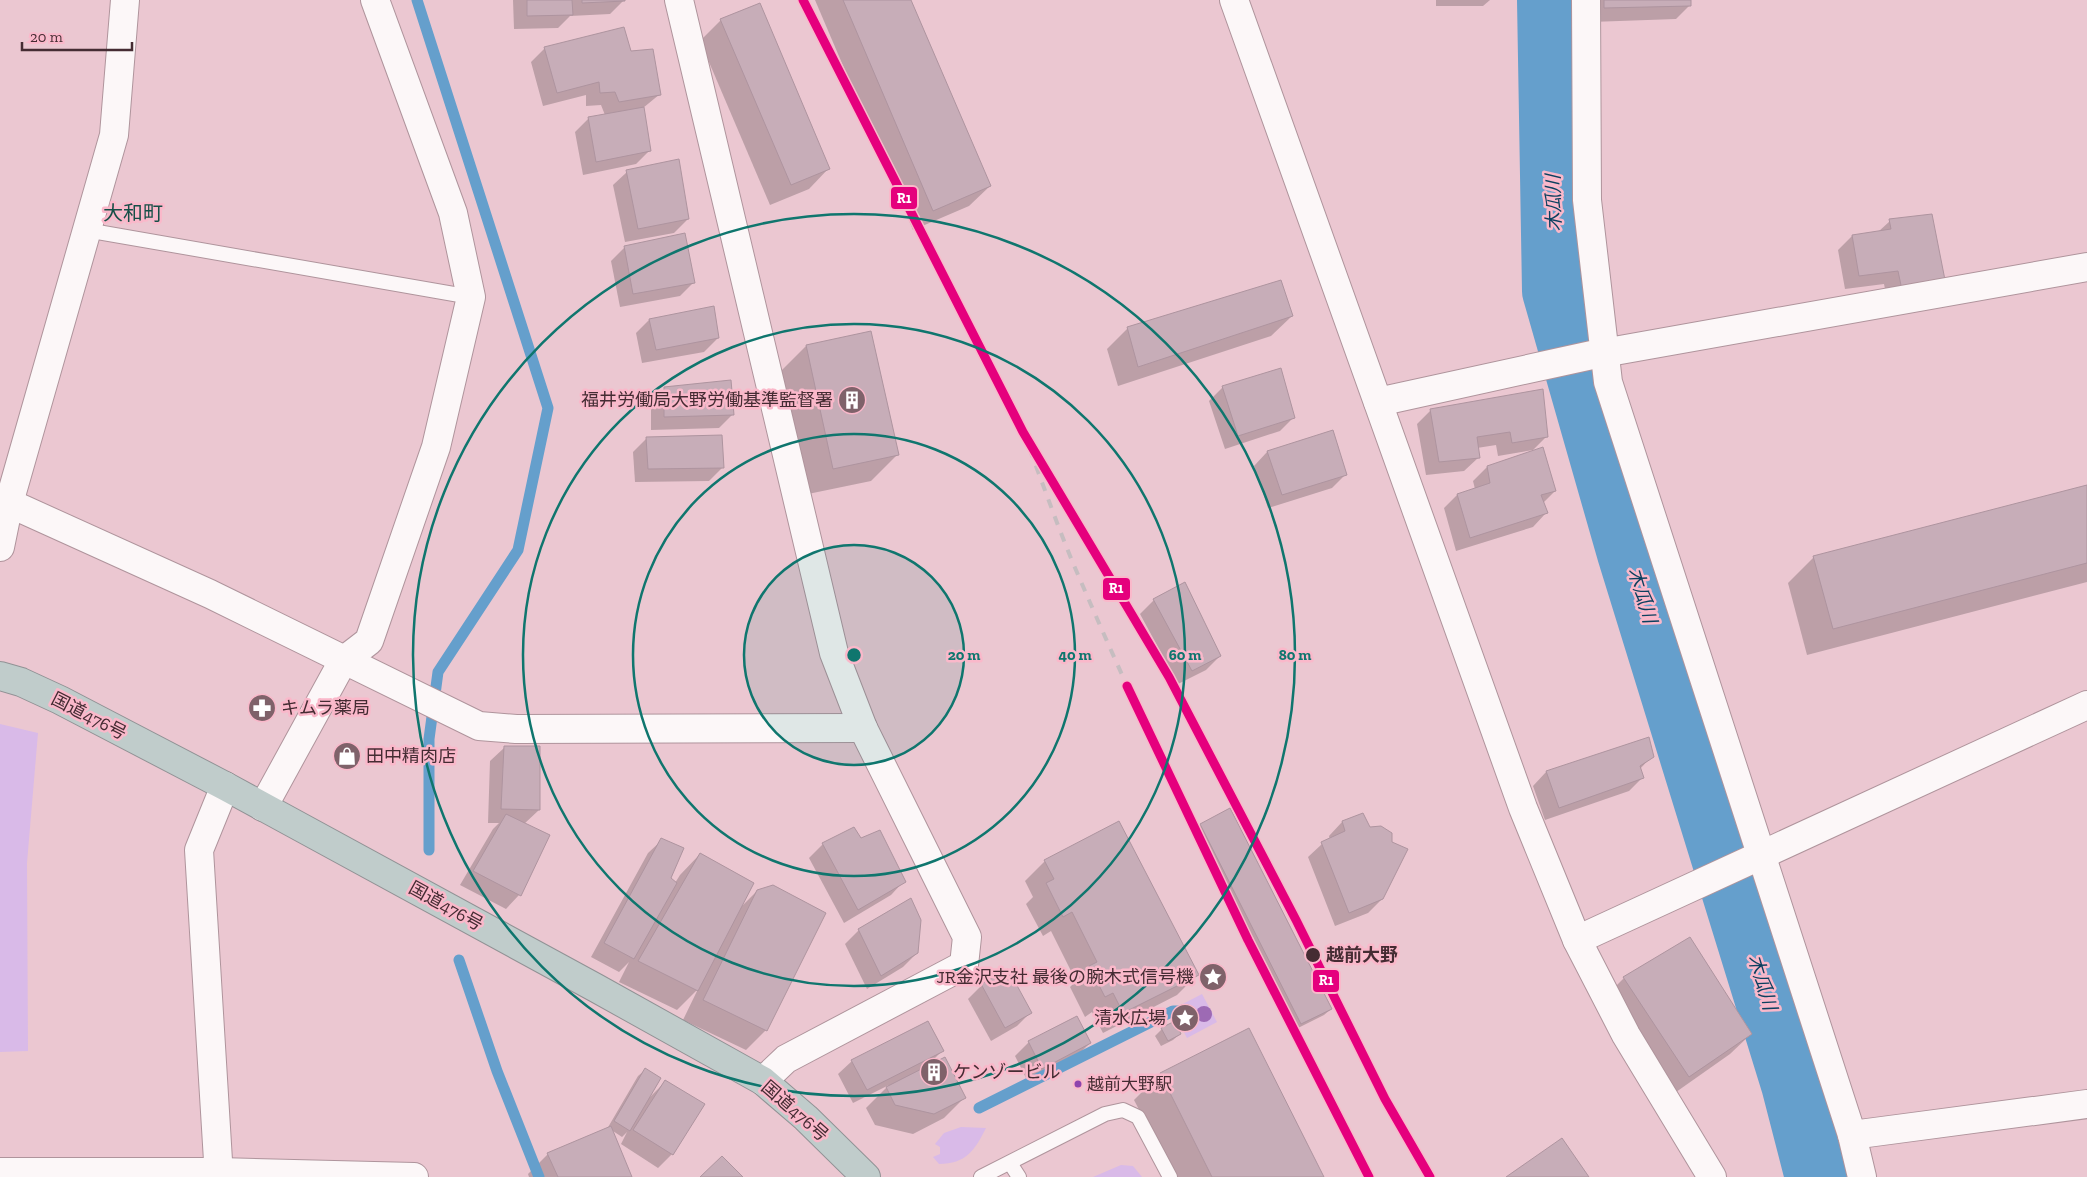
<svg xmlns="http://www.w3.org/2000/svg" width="2087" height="1177" font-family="'Zilla Slab','Noto Sans JP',serif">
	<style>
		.green { fill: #d9bae8 }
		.shadow { fill: #0003 }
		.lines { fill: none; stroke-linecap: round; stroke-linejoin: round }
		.stream { stroke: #659fcc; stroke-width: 11 }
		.river { stroke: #659fcc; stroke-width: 66 }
		.building { fill: #c7adb8; stroke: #ae949f }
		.lane-casing { stroke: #af949c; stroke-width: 16 }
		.street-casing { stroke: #af949c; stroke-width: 30 }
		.secondary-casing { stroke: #af949c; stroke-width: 30 }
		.highway-casing { stroke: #919295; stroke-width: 30 }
		.lane { stroke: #fcf7f8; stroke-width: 14 }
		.street { stroke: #fcf7f8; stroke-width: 28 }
		.secondary { stroke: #fcf7f8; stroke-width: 28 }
		.highway { stroke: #c0cccb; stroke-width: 28 }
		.rail { stroke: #c6bdc0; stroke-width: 4; stroke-dasharray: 9 9; stroke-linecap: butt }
		.rail-1-casing { stroke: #fab8ca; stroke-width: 12 }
		.rail-1 { stroke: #e5007d; stroke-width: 9 }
		.tree { fill: #9d6ab4 }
		.ring { fill: none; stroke: #0f766e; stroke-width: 2.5 }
		.stop-dot { fill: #452c33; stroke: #fab8ca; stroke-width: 2 }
		.bus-dot { fill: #8e44ad; stroke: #fab8ca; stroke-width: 2 }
		.labels { text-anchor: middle; stroke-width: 5; stroke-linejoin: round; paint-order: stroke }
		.bus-label { font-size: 17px; fill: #452c33; stroke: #fab8ca; text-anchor: start }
		.poi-label { font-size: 18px; fill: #452c33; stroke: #fab8ca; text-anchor: end }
		.street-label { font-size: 18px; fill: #452c33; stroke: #fab8ca }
		.stop-label { font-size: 18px; font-weight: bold; fill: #452c33; stroke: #fab8ca; text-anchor: start }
		.water-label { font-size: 19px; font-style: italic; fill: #0c405f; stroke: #fab8ca }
		.quarter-label { font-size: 20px; fill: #164f47; stroke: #fab8ca }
		.centre { fill: #0f766e; stroke: #fab8ca; stroke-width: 2.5 }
		.ring-label { font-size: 15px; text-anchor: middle; font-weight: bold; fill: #0f766e; stroke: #fab8ca; stroke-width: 5; stroke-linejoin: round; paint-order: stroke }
		.line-badge { stroke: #fab8ca; stroke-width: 2 }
		.badge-label { font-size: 14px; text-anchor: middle; font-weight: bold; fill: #fff }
	</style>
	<rect width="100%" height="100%" fill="#ebc7d1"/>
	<g class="green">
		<path d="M 0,724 L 38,733 L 27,863 L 28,1051 L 0,1052 Z"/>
		<path d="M 1202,994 L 1217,1022 L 1187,1038 L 1175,1015 L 1177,1007 Z"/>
		<path d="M 961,1127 L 986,1128 C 975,1150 966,1164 939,1164 L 933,1157 L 940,1154 L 940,1147 L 935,1144 L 944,1133 Z"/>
		<path d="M 1121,1165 L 1133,1166 L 1142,1177 L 1093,1177 Z"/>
	</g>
	<g class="shadow">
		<path d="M 513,0 L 624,0 L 610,14 L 570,16 L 558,28 L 514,29 Z"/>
		<path d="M 815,0 L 910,0 L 990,186 L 969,206 L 913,230 Z"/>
		<path d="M 1436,0 L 1490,0 L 1483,6 L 1436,6 Z"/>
		<path d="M 1591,0 L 1690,0 L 1690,5 L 1676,19 L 1591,22 Z"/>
		<path d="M 721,20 L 829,168 L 809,189 L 770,205 L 700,41 Z"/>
		<path d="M 545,48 L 631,52 L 660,94 L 643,108 L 650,150 L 636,164 L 583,175 L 575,132 L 589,118 L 605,115 L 601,105 L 586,106 L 586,95 L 543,106 L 531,62 Z"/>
		<path d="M 627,172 L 688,219 L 674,233 L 625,242 L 613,185 Z"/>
		<path d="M 1890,221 L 1945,285 L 1888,304 L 1884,284 L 1845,289 L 1838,250 L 1852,236 L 1878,232 Z"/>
		<path d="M 625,247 L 693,283 L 680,296 L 620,307 L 611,261 Z"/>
		<path d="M 1292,316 L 1271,336 L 1118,386 L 1107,349 L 1128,328 Z"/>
		<path d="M 649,320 L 718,338 L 704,352 L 642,363 L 636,333 Z"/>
		<path d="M 870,332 L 897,455 L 871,481 L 808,494 L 780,372 L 806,346 Z"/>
		<path d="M 1223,387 L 1294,417 L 1280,431 L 1225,449 L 1209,401 Z"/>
		<path d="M 665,388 L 733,414 L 719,428 L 651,430 L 651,402 Z"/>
		<path d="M 1431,410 L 1547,436 L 1533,450 L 1498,456 L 1496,445 L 1477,448 L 1478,458 L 1464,471 L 1426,475 L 1417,424 Z"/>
		<path d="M 646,439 L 723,467 L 709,481 L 635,482 L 633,452 Z"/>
		<path d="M 1542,449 L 1555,491 L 1543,503 L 1546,513 L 1533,527 L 1456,551 L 1444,508 L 1457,495 L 1475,489 L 1473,481 L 1487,467 Z"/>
		<path d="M 1267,452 L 1346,474 L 1332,488 L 1268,508 L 1254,466 Z"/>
		<path d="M 2087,486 L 2087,582 L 1807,655 L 1788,583 L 1814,557 Z"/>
		<path d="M 1154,600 L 1220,656 L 1206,670 L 1178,684 L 1140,614 Z"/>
		<path d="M 504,748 L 539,810 L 524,824 L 519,895 L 506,909 L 460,885 L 493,829 L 499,823 L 488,823 L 490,761 Z"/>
		<path d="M 1652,756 L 1640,769 L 1643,777 L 1629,791 L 1545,820 L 1533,786 L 1546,772 Z"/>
		<path d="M 1342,822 L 1382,899 L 1368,913 L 1335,926 L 1308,857 L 1322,844 L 1330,840 L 1329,836 Z"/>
		<path d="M 1201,825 L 1331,1009 L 1324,1015 L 1294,1030 L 1194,831 Z"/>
		<path d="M 662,840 L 669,878 L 675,883 L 680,875 L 700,854 L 741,907 L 757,891 L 766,1030 L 746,1050 L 683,1020 L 698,989 L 677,1010 L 619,982 L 629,962 L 619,972 L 591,957 L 648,853 Z"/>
		<path d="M 860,840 L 904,881 L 891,895 L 844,923 L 809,858 L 823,844 Z"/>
		<path d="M 1045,861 L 1197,975 L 1177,995 L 1103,1033 L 1092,1012 L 1085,1017 L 1070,987 L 1076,981 L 1051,931 L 1043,936 L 1026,904 L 1033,897 L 1025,881 Z"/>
		<path d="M 859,930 L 917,953 L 903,967 L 867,989 L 845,944 Z"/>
		<path d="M 1624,978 L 1751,1034 L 1730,1054 L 1669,1097 L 1604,998 Z"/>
		<path d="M 982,985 L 1031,1012 L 1017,1026 L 991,1041 L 968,999 Z"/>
		<path d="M 1076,1018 L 1090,1043 L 1076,1057 L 1028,1082 L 1015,1056 L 1029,1042 Z"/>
		<path d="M 1162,1029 L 1180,1034 L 1173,1040 L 1161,1046 L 1155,1036 Z"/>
		<path d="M 942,1051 L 926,1067 L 964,1098 L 944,1118 L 913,1134 L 875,1125 L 866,1108 L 889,1085 L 853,1103 L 838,1074 L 852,1061 Z"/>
		<path d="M 645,1070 L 649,1098 L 665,1082 L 672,1154 L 658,1168 L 621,1144 L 627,1132 L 622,1137 L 610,1129 L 630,1177 L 529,1177 L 528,1174 L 548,1154 L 607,1129 L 638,1076 Z"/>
		<path d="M 1160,1074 L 1322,1177 L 1174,1177 L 1134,1100 Z"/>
	</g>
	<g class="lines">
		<g class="stream">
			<path d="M 417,0 L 548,408 L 518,550 L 438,672 L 429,739 L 429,850"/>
			<path d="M 459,960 L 497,1071 L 539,1177"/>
			<path d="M 979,1108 L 1173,1011 L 1188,1011"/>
		</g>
		<path class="river" d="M 1550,0 L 1555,291 L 1630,553 L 1794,1084 L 1818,1177"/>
	</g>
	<g class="building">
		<path d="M 527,0 L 572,0 L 573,15 L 527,16 Z"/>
		<path d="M 582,0 L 625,0 L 625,1 L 582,3 Z"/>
		<path d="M 843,0 L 911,0 L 991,186 L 933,211 Z"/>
		<path d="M 1604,0 L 1691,0 L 1691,6 L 1604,8 Z"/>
		<path d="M 760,3 L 830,169 L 791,185 L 720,19 Z"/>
		<path d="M 624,27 L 631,51 L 653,49 L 661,95 L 619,102 L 615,92 L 600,93 L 599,82 L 557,93 L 544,47 Z"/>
		<path d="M 644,107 L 651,151 L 596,162 L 588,117 Z"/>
		<path d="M 679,159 L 689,219 L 638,229 L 626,170 Z"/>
		<path d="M 1932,214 L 1946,285 L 1902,290 L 1898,271 L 1859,276 L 1852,235 L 1891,229 L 1889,219 Z"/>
		<path d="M 685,233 L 695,283 L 633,294 L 624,246 Z"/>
		<path d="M 1281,280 L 1293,316 L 1138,367 L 1127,327 Z"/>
		<path d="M 714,306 L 719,338 L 656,350 L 649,319 Z"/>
		<path d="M 871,331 L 899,455 L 833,469 L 806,345 Z"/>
		<path d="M 1281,368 L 1295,418 L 1238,436 L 1222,386 Z"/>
		<path d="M 731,380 L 734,415 L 664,417 L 664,387 Z"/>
		<path d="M 1543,389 L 1548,437 L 1512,443 L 1510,432 L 1477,437 L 1480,458 L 1439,462 L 1430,409 Z"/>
		<path d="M 1333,430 L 1347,475 L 1282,495 L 1267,451 Z"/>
		<path d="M 722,435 L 724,468 L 648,469 L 646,437 Z"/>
		<path d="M 1543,447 L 1556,491 L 1541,495 L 1548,513 L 1470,538 L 1457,494 L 1490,483 L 1487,466 Z"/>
		<path d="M 2087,485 L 2087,563 L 1833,629 L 1813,556 Z"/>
		<path d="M 1185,582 L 1221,656 L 1192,671 L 1153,599 Z"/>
		<path d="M 1649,737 L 1654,757 L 1640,766 L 1644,778 L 1559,808 L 1546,771 Z"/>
		<path d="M 504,746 L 540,746 L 540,810 L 501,809 Z"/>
		<path d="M 1230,808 L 1332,1009 L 1301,1024 L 1200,824 Z"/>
		<path d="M 1363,813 L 1370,827 L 1381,826 L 1392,833 L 1392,842 L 1408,849 L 1383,899 L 1349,913 L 1321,842 L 1345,831 L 1342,821 Z"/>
		<path d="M 506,814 L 550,835 L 521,896 L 473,871 Z"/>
		<path d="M 1119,821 L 1199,975 L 1123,1013 L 1113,993 L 1105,997 L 1089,966 L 1097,962 L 1072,912 L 1063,917 L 1046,883 L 1054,879 L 1044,860 Z"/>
		<path d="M 854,827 L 861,838 L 880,830 L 906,882 L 858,910 L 822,843 Z"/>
		<path d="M 661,838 L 684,848 L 671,878 L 677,883 L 634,959 L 604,943 Z"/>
		<path d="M 700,853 L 754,883 L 698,991 L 638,961 Z"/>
		<path d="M 773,885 L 826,913 L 767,1031 L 703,1000 L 757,890 Z"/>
		<path d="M 911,898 L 921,920 L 918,953 L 881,976 L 858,929 Z"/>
		<path d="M 1690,937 L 1752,1034 L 1689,1077 L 1623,977 Z"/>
		<path d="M 1008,969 L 1032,1013 L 1005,1028 L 981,984 Z"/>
		<path d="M 1077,1016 L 1091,1043 L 1042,1069 L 1028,1041 Z"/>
		<path d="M 928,1021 L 944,1051 L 867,1090 L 851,1060 Z"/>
		<path d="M 1175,1021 L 1181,1034 L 1168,1041 L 1161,1028 Z"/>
		<path d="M 1249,1028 L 1324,1177 L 1212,1177 L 1160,1073 Z"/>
		<path d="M 945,1057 L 966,1098 L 934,1114 L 895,1105 L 886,1087 Z"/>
		<path d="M 645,1068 L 661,1078 L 630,1131 L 614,1121 Z"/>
		<path d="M 665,1080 L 705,1104 L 673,1155 L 633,1130 Z"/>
		<path d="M 611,1126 L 632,1177 L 558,1177 L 547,1153 Z"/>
		<path d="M 1562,1138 L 1589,1177 L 1506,1177 Z"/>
		<path d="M 722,1156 L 743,1177 L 700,1177 Z"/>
	</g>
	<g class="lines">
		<g class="lane-casing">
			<g id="lane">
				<path d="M 86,230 L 471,297"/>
				<path d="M 1010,1163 L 1019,1177"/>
				<path d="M 981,1177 L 1105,1114 L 1123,1110 L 1138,1117 L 1170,1177"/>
			</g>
		</g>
		<g class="street-casing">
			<g id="street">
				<path d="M 679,0 L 834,653 L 863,728 L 967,937 L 964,965 L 786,1059 L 763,1081"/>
				<path d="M 1586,0 L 1587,200 L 1608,382 L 1852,1135 L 1862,1177"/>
				<path d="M 1378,402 L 1592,355 L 2087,267"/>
				<path d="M 9,503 L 210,594 L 479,726 L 516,729 L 863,728"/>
				<path d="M 263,807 L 343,661 L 369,641 L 436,447 L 471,297 L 453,213 L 375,0"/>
				<path d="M 1852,1135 L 2087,1104"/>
				<path d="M 0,1172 L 219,1172 L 414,1177"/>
				<path d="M 219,1177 L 199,850 L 225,786"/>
			</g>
		</g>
		<g class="secondary-casing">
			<g id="secondary">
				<path d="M 1234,0 L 1523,808 L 1577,940 L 1626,1035 L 1712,1177"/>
				<path d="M 0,547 L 9,503 L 114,135 L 125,0"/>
				<path d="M 1577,940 L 2087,705"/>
			</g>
		</g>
		<g class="highway-casing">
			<path id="highway" d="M 0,676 L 21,682 L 60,700 L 225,786 L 596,988 L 763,1081 L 806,1118 L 866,1177"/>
		</g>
		<use href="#lane" class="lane"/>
		<use href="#street" class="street"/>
		<use href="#secondary" class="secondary"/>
		<use href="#highway" class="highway"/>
		<path class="rail" d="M 1023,432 C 1040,475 1055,520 1073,563 C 1162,772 1264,975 1369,1177"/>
		<g class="rail-1-casing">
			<g id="rail-1">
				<path d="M 803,0 L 1023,432 L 1169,677 L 1296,920 L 1385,1099 L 1430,1177"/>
				<path d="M 1127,686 L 1248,940 L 1369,1177"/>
			</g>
		</g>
		<use href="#rail-1" class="rail-1"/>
	</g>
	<circle class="tree" cx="1204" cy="1014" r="8"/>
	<circle cx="854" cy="655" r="110" fill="#0f766e" fill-opacity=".12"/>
	<g class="ring">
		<circle cx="854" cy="655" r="110"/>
		<circle cx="854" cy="655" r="221"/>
		<circle cx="854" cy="655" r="331"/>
		<circle cx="854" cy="655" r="441"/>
	</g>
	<defs>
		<g id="building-disc" transform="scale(1.4375)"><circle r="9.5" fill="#7f626a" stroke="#fab8ca"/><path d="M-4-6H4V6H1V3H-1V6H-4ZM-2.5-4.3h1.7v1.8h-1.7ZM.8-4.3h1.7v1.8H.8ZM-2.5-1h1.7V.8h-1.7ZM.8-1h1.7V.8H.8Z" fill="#fff"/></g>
		<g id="pharmacy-disc" transform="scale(1.4375)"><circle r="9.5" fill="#7f626a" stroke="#fab8ca"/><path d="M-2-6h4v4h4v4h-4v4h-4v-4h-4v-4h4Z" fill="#fff"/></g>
		<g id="shop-disc" transform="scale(1.4375)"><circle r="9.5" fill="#7f626a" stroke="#fab8ca"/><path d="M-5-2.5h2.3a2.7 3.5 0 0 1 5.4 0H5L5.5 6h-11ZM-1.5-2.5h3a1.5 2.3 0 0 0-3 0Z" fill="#fff"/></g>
		<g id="sight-disc" transform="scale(1.4375)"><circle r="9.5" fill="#7f626a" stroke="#fab8ca"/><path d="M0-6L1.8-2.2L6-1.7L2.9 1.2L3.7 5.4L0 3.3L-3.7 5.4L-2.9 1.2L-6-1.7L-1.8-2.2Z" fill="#fff"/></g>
	</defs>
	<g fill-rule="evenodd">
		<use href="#building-disc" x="852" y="400"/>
		<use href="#pharmacy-disc" x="262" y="708"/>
		<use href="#shop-disc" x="347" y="756"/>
		<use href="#sight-disc" x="1213" y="977"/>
		<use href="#sight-disc" x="1185" y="1018"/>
		<use href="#building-disc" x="934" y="1072"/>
	</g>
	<circle class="stop-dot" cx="1313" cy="955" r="8"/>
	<circle class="bus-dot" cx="1078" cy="1084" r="4.5"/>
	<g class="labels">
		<g class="bus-label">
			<text x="1087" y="1090">越前大野駅</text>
		</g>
		<g class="poi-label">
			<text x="833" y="406">福井労働局大野労働基準監督署</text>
			<text x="281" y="714" text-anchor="start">キムラ薬局</text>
			<text x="366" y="762" text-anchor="start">田中精肉店</text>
			<text x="1194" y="983">JR金沢支社 最後の腕木式信号機</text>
			<text x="1166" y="1024">清水広場</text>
			<text x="953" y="1078" text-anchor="start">ケンゾービル</text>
		</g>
		<g class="street-label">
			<text transform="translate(89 716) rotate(27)" y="6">国道476号</text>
			<text transform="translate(446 906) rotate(29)" y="6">国道476号</text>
			<text transform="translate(795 1111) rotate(41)" y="6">国道476号</text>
		</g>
		<g class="stop-label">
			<text x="1326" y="961">越前大野</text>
		</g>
		<g class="water-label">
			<text transform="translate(1553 203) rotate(-91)" y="7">木瓜川</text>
			<text transform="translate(1643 595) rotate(73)" y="7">木瓜川</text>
			<text transform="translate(1763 982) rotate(73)" y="7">木瓜川</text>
		</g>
		<g class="quarter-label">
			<text x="133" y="220">大和町</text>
		</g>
	</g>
	<circle cx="854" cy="655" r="8" class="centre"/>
	<g class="ring-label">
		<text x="964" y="660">20 m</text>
		<text x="1075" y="660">40 m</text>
		<text x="1185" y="660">60 m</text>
		<text x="1295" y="660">80 m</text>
	</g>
	<g class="line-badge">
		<rect x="890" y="186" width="28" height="24" rx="5" fill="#e5007d"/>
		<rect x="1102" y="577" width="29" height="24" rx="5" fill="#e5007d"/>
		<rect x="1312" y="969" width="28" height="24" rx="5" fill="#e5007d"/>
	</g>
	<g class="badge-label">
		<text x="904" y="203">R1</text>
		<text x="1116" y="593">R1</text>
		<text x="1326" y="985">R1</text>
	</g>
	<path d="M22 42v8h110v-8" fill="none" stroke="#452c33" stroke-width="2.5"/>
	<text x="30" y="42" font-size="15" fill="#452c33" stroke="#fab8ca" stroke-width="4" paint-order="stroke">20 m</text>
</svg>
